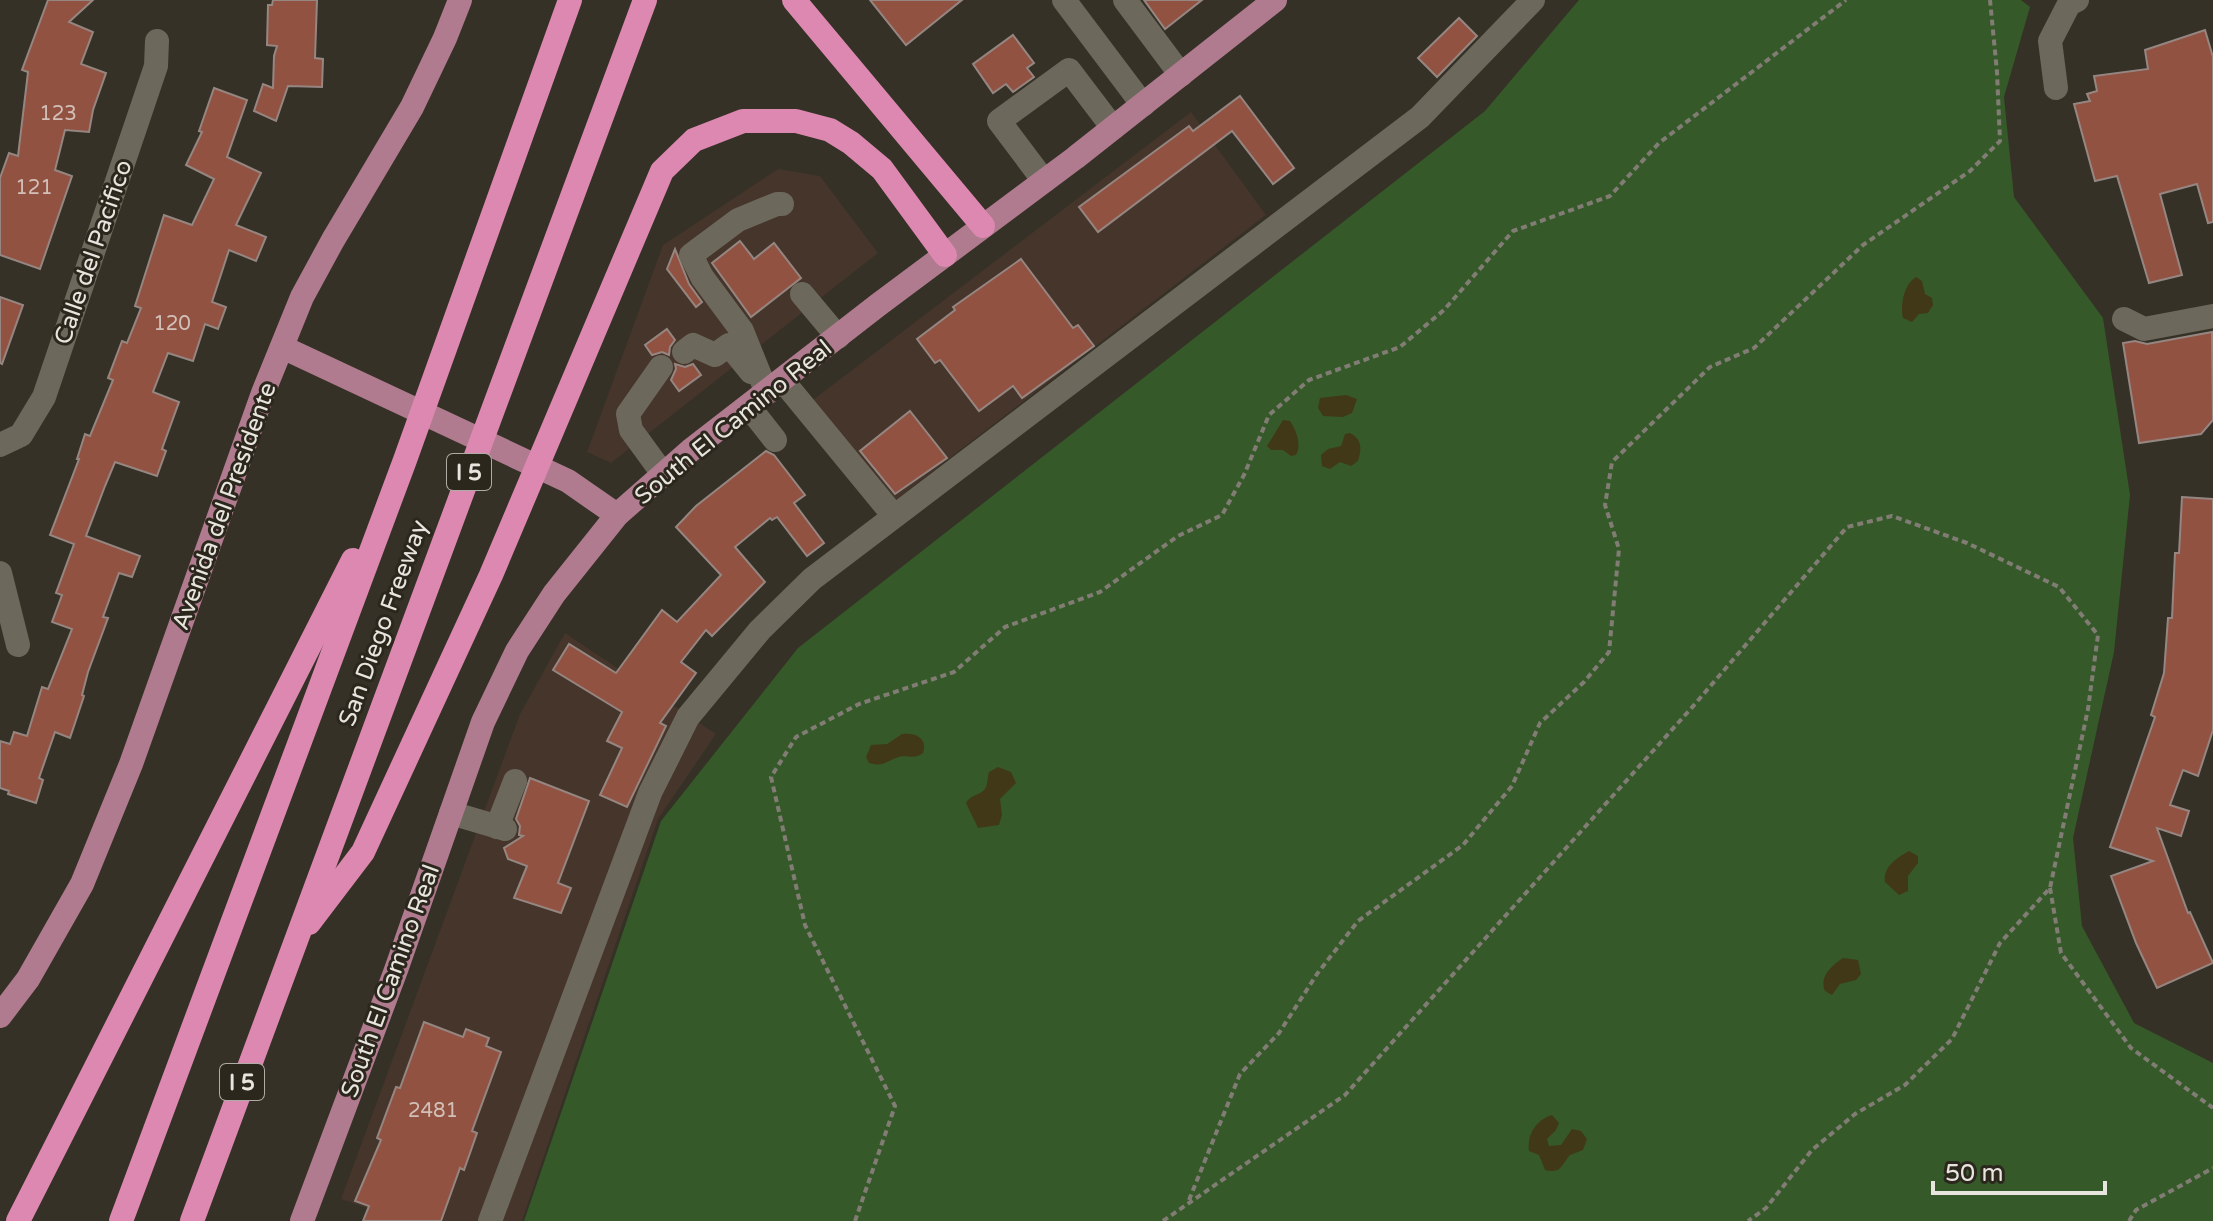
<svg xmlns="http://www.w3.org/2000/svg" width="2213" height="1221" font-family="'Varela Round',sans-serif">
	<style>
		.commercial { fill: #45352a }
		.green { fill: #365929 }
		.sand { fill: #413818 }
		.building { fill: #925242; stroke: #958682; stroke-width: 2 }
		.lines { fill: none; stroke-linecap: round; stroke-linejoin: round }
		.path { stroke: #817d75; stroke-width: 4; stroke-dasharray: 6 4; stroke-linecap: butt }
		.minor { stroke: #6d685c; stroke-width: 24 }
		.major { stroke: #b07b8f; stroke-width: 24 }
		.highway { stroke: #dd88b1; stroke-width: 24 }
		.labels { text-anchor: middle; stroke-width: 6; stroke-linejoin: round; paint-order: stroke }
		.number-label { font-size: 20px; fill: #d2c0b8 }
		.shield { fill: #2b271d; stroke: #afaca5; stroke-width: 2 }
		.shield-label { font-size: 22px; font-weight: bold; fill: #e8e5df }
		.street-label { font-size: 24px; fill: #e8e5df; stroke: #2b271d }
	</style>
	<rect width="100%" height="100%" fill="#353126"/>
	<g class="commercial">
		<path d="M 1191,112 L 1266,215 L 877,514 L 797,412 Z"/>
		<path d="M 778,169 L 820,176 L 878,253 L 611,463 L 587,452 L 663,245 Z"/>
		<path d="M 565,633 L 716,734 L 658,819 L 522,1221 L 404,1221 L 341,1199 L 520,714 Z"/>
	</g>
	<path class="green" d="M 1579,0 L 2021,0 L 2030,7 L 2004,97 L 2014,197 L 2103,318 L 2130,495 L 2114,652 L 2073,838 L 2082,926 L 2134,1023 L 2213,1063 L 2213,1221 L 524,1221 L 661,821 L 798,648 L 1485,111 Z"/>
	<g class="sand">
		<path d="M 1916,277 L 1922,281 L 1925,294 L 1932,298 L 1933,305 L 1928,313 L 1919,314 L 1912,322 L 1903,318 C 1900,305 1904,284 1916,277 Z"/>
		<path d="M 1346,395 L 1357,399 L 1352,413 L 1343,417 L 1323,416 L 1318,408 L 1320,398 Z"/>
		<path d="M 1283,420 L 1290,421 C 1296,430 1302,445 1296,455 L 1291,456 L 1283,450 L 1271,450 L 1267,446 Z"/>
		<path d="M 1350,433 C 1362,439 1362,449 1358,461 L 1351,466 L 1340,462 L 1330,469 L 1322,466 L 1321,455 L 1328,449 L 1341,446 L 1345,434 Z"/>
		<path d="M 902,734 C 915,732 928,738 923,753 C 912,761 907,753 896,758 C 885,762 883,767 869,763 L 866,757 L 871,745 L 887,744 Z"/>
		<path d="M 998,767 L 1011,772 L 1016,783 L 1000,799 L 1002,815 L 999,825 L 978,828 L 966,803 C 971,794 979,796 985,789 C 988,785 987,778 989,772 Z"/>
		<path d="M 1909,851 L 1918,856 L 1918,863 L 1908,876 L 1908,891 L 1899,895 L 1885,882 C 1883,866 1897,858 1909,851 Z"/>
		<path d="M 1843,958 L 1858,960 L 1861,974 L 1856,980 L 1840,984 L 1832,995 L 1825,991 C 1819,977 1831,966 1843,958 Z"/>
		<path d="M 1552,1115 L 1559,1123 L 1556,1130 L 1547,1139 L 1549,1146 L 1561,1145 L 1572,1129 L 1581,1131 L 1587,1139 L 1583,1150 L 1570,1155 C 1561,1165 1562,1174 1545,1170 L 1539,1155 L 1529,1151 C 1527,1134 1536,1120 1552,1115 Z"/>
	</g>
	<g class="building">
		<path d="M 48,0 L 93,0 L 69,22 L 93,32 L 81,64 L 106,73 L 93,110 L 89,132 L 65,130 L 55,170 L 72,176 L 40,269 L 0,255 L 0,178 L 9,153 L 18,156 L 28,72 L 22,70 Z"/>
		<path d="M 273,0 L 317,0 L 315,58 L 323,59 L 322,87 L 288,86 L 276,121 L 254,111 L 263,84 L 273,88 L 274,56 L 277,46 L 267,45 L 268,5 L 272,5 Z"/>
		<path d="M 870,0 L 962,0 L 906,45 Z"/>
		<path d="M 1144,0 L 1202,0 L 1165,29 Z"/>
		<path d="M 1459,18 L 1477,36 L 1437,77 L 1418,58 Z"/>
		<path d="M 2205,30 L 2213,57 L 2213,222 L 2208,223 L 2197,184 L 2160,194 L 2182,275 L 2149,283 L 2117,176 L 2095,181 L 2074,104 L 2090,101 L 2087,94 L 2097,91 L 2094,76 L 2148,69 L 2145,50 Z"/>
		<path d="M 1013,35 L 1034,63 L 1027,68 L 1034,77 L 1013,92 L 1006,84 L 993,93 L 973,64 Z"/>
		<path d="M 214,88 L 247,100 L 227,157 L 261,173 L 236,225 L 266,237 L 256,261 L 229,250 L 212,302 L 226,307 L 218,329 L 205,324 L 193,361 L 168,353 L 153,392 L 179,402 L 162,449 L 166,451 L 157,476 L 115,462 L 105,486 L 86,536 L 140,556 L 132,577 L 119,573 L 103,617 L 108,618 L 88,672 L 82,695 L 84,696 L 70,738 L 55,732 L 39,778 L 43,780 L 36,803 L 8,794 L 9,791 L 0,788 L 0,741 L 10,744 L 14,732 L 27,736 L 42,687 L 48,689 L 72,629 L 52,622 L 62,595 L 56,593 L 74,544 L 50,535 L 79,459 L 77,459 L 85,434 L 90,436 L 113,380 L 108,378 L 122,341 L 127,343 L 141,308 L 135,306 L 164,215 L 192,225 L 214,179 L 186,165 L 202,132 L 199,131 Z"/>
		<path d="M 1240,96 L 1294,168 L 1273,184 L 1232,131 L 1098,232 L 1079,207 L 1189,126 L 1193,131 Z"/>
		<path d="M 740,241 L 754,259 L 774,243 L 801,278 L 751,317 L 712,263 Z"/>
		<path d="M 675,249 L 689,284 L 702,302 L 696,307 L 667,269 Z"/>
		<path d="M 1021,259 L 1073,328 L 1078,325 L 1094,346 L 1022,398 L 1013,386 L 979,411 L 940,360 L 935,363 L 917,339 L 955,310 L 953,307 Z"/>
		<path d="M 0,297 L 23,305 L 2,364 L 0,363 Z"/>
		<path d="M 667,329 L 675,340 L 670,347 L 669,355 L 662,352 L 652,355 L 645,345 Z"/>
		<path d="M 2212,332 L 2213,420 L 2201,434 L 2139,443 L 2123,343 L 2135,341 L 2147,344 Z"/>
		<path d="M 675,364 L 685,367 L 693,364 L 701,375 L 679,391 L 671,380 L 676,369 Z"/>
		<path d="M 910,411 L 947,458 L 895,494 L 860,451 Z"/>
		<path d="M 766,451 L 774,455 L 805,495 L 794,503 L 824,543 L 807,556 L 777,517 L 772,520 L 770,518 L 735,547 L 765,582 L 712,636 L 706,630 L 681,662 L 696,673 L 660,723 L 666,726 L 627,807 L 600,795 L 622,748 L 607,741 L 622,712 L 553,670 L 569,644 L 616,673 L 662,610 L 677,622 L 721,575 L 676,527 L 696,506 Z"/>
		<path d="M 2182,497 L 2213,499 L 2213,730 L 2198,776 L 2183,770 L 2170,805 L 2189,811 L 2181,836 L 2157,828 L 2188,913 L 2190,912 L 2213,963 L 2157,988 L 2136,943 L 2111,876 L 2153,861 L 2110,847 L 2155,717 L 2151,715 L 2164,673 L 2168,618 L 2172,618 L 2175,553 L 2179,553 Z"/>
		<path d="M 530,778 L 589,801 L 558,883 L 571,888 L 561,913 L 514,898 L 527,866 L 508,859 L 504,848 L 523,836 L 519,835 L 520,826 L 516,819 Z"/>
		<path d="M 424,1022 L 463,1037 L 466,1029 L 489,1038 L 486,1046 L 501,1052 L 472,1131 L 477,1133 L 464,1170 L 460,1168 L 441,1221 L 363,1221 L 369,1206 L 355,1201 L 381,1140 L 377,1138 L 396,1087 L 400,1088 Z"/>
	</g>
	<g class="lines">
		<g class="path">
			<path d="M 2050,888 L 2061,953 L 2131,1048 L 2213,1108"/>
			<path d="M 1189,1200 L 1240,1074 L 1279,1033 L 1317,974 L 1358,921 L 1463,845 L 1512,786 L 1540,723 L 1584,682 L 1609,652 L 1619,549 L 1605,505 L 1612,462 L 1710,367 L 1754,348 L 1863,245 L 1970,171 L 2000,141 L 1997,72 L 1990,0"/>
			<path d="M 855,1221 L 895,1106 L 805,925 L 771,777 L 796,737 L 859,704 L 954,672 L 1005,627 L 1100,592 L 1178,536 L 1222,515 L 1244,475 L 1269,415 L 1309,380 L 1400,347 L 1444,310 L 1513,231 L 1610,196 L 1659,143 L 1846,0"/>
			<path d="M 1163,1221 L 1345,1095 L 1695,704 L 1847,527 L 1892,516 L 1967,543 L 2059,587 L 2098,635 L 2088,709 L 2050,888 L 2000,943 L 1952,1039 L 1905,1085 L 1855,1114 L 1812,1150 L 1766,1208 L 1748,1221"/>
			<path d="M 2129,1221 L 2136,1210 L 2213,1168"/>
		</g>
		<g class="minor">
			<path d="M 1064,0 L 1143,105"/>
			<path d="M 1125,0 L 1181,75"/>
			<path d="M 2056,88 L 2050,41 L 2069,4 L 2077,0"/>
			<path d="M 1044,181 L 999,121 L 1069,70 L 1113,128"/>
			<path d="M 802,294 L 838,337"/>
			<path d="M 2124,319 L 2144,329 L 2213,316"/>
			<path d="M 684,352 L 693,345 L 715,355 L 729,345 L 751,372"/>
			<path d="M 661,367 L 628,414 L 631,430 L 663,474"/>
			<path d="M 783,381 L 894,516"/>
			<path d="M 767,393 L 742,331 L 702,277 L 691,255 L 738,220 L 777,204 L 782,204"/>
			<path d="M 749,407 L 775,440"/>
			<path d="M 0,445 L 21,435 L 44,397 L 156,66 L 157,41"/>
			<path d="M 0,573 L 18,645"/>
			<path d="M 451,813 L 505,829"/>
			<path d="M 497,827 L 515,781"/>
			<path d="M 490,1221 L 650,793 L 688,717 L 760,630 L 812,579 L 1420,117 L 1533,0"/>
		</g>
		<g class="major">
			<path d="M 282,347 L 568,481 L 617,515"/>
			<path d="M 0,1016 L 28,979 L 82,884 L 131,764 L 263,393 L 302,297 L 333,240 L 412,107 L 445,38 L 460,0"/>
			<path d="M 302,1221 L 396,970 L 483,722 L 517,651 L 554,594 L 617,515 L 691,450 L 878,305 L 1075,158 L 1275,0"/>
		</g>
		<g class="highway">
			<path d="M 794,0 L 983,226"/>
			<path d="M 309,923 L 363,852 L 491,575 L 662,171 L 694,140 L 743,121 L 796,121 L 830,130 L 851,143 L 882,169 L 945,255"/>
			<path d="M 18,1221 L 353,560"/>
			<path d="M 121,1221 L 405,460 L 570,0"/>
			<path d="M 192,1221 L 645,0"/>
		</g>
	</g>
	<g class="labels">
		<g class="number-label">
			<text x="58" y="120">123</text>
			<text x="34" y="194">121</text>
			<text x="172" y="330">120</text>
			<text x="433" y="1117">2481</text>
		</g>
		<g class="shield">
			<rect x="447" y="454" width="44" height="36" rx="6"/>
			<rect x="220" y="1064" width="44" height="36" rx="6"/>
		</g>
		<g class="shield-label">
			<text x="469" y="480">I 5</text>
			<text x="242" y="1090">I 5</text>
		</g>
		<g class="street-label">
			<text transform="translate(93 252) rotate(-71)" y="8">Calle del Pacifico</text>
			<text transform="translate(733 422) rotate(-39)" y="8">South El Camino Real</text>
			<text transform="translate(224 506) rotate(-70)" y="8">Avenida del Presidente</text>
			<text transform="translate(383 623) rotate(-70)" y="8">San Diego Freeway</text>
			<text transform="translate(390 981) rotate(-70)" y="8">South El Camino Real</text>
		</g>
	</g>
	<path d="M1933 1181v12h172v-12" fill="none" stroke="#e8e5df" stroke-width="4"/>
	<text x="1945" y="1181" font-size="24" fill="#e8e5df" stroke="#2b271d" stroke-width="6" paint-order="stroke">50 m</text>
</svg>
